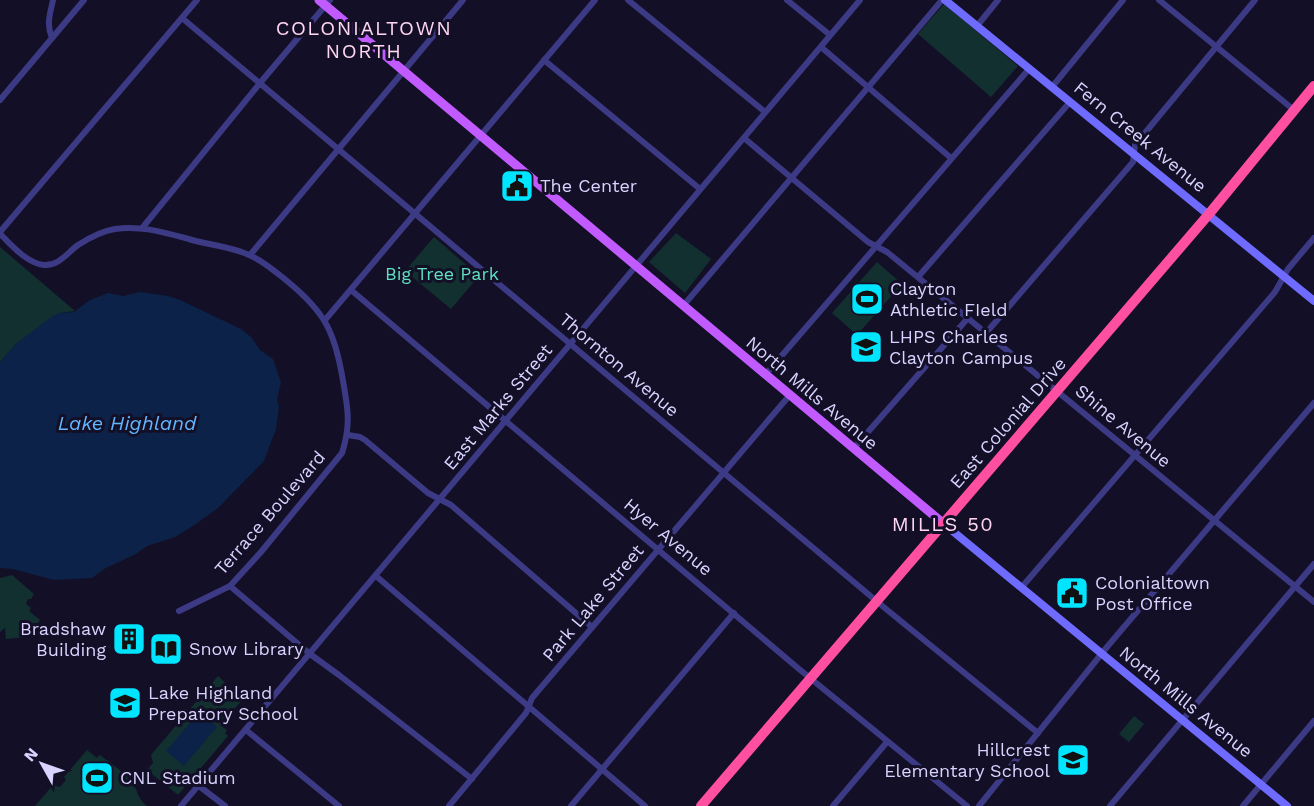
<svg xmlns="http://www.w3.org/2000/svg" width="1314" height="806" font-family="'Work Sans',sans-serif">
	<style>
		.green { fill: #12302f }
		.water { fill: #0c2248 }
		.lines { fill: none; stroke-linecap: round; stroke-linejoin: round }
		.street { stroke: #3d3a85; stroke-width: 6 }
		.secondary { stroke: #6f6bff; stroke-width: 8 }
		.primary { stroke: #c25bff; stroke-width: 9 }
		.highway { stroke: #ff4fa3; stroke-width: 10 }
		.labels { text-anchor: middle; stroke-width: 6; stroke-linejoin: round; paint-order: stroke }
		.street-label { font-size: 18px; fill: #d9d4ff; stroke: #130f26 }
		.poi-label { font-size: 18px; fill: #d9d4ff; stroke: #130f26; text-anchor: start }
		.park-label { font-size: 18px; fill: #5fe0c0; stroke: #130f26 }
		.neighbourhood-label { font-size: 20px; letter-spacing: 1.5px; fill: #ffd6f0; stroke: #130f26 }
		.water-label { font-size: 20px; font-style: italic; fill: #62b6ff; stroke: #130f26 }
	</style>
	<rect width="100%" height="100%" fill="#130f26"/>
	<g class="green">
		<path d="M 944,4 L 1018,66 L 991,97 L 918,34 Z"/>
		<path d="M 676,233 L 711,259 L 685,293 L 649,262 Z"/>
		<path d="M 434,237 L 479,276 L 451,309 L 405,271 Z"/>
		<path d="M 0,247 L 75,311 L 60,313 L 16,344 L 0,362 Z"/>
		<path d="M 877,262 L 902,284 L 857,335 L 832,313 Z"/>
		<path d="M 12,575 L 34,594 L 31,599 L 28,599 L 26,604 L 31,608 L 29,611 L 40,620 L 38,623 L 40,624 L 27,637 L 6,639 L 5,628 L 0,632 L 0,578 Z"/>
		<path d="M 218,676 L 243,699 L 220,725 L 227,730 L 225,733 L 228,736 L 178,795 L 147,770 L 153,763 L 151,755 Z"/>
		<path d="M 1134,716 L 1144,724 L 1129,742 L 1119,734 Z"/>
		<path d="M 87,750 L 97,758 L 100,755 C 110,763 123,771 131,781 C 139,791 136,797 147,806 L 35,806 L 53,785 L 60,787 L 66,780 L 64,777 Z"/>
	</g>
	<g class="water">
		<path d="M 140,292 L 168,296 L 180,300 L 241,329 L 251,337 L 260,350 L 273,359 L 281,383 L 277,399 L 279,406 L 276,429 L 264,461 L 218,508 L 196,524 L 175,537 L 147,546 L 136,554 L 104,569 L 92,578 L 54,580 L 13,569 L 0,568 L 0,362 L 16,344 L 51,317 L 60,313 L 74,312 L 90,300 L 108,293 L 123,296 Z"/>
		<path d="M 199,712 L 217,727 L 184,766 L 166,751 Z"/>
	</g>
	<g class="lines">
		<g class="street">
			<path d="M 628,0 L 765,112"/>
			<path d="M 787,0 L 830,35"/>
			<path d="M 1159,0 L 1294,110"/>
			<path d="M 182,18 L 886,609 L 1038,733"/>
			<path d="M 977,26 L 998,0"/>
			<path d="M 52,38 C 46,24 50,14 53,0"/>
			<path d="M 821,47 L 951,158"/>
			<path d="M 544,60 L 700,189"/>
			<path d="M 1052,87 L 1123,0"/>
			<path d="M 0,100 L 84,0"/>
			<path d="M 744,138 L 868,242 L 887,252 L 1314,602"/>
			<path d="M 143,227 L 260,83 L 330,0"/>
			<path d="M 0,232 L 197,0"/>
			<path d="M 0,234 C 12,245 26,263 44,265 C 59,266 67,253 78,245 C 89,238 102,231 115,229 C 142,225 166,233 192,240 C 210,245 232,247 249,255 C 262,260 276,272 287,281 C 325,312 335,332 343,381 C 348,409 351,425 342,453 L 261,552 L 230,586 L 179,611"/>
			<path d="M 250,255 L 463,0"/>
			<path d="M 918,277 L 1070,102"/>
			<path d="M 351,290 L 799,669 L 967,806"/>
			<path d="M 683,306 L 942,0"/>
			<path d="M 325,320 L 595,0"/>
			<path d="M 986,333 L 1133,162 L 1135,145 L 1255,0"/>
			<path d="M 765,375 L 1029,69"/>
			<path d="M 348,435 L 360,437 L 365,440 L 428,493 L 451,505 L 592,627"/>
			<path d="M 853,449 L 968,318"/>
			<path d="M 376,576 L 645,806"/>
			<path d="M 230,586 L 310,654 L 339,675 L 472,779"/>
			<path d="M 1021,588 L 1275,292 L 1288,269 L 1314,238"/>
			<path d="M 246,730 L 339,806"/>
			<path d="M 199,786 L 225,806"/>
			<path d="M 181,806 L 860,0"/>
			<path d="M 449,806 L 526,713 L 532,698 L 789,396"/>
			<path d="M 571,806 L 734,613"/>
			<path d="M 833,806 L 887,742"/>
			<path d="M 979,806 L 1107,647 L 1314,403"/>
			<path d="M 1110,806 L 1314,564"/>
			<path d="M 1243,806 L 1314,721"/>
		</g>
		<g class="secondary">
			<path d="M 945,0 L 1314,301"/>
			<path d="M 944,524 L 1287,806"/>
		</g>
		<path class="primary" d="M 319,0 L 944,524"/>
		<path class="highway" d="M 701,806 L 1209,214 L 1314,86"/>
	</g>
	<defs>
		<g id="civic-square" transform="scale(1.725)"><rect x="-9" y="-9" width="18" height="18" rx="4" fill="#00e5ff" stroke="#130f26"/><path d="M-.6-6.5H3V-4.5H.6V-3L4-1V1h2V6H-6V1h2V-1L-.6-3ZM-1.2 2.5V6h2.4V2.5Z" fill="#111"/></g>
		<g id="stadium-square" transform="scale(1.725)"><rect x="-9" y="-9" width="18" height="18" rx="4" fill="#00e5ff" stroke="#130f26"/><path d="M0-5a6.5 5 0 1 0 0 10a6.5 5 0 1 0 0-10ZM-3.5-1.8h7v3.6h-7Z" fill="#111"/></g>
		<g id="school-square" transform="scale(1.725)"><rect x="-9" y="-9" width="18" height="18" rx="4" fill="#00e5ff" stroke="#130f26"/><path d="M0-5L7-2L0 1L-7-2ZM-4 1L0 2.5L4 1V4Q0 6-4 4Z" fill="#111"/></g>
		<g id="building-square" transform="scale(1.725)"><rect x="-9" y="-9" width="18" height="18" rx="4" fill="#00e5ff" stroke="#130f26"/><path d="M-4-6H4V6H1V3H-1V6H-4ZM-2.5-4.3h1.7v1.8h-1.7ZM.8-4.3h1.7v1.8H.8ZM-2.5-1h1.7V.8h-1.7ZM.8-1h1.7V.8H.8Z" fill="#111"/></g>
		<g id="library-square" transform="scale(1.725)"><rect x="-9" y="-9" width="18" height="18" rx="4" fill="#00e5ff" stroke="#130f26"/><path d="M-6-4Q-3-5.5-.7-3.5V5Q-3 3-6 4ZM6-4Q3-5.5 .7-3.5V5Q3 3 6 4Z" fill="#111"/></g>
	</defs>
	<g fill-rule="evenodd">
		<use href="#civic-square" x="517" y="186"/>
		<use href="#stadium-square" x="867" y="299"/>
		<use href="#school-square" x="866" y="347"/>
		<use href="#civic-square" x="1072" y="593"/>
		<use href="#building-square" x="129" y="639"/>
		<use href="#library-square" x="166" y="649"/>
		<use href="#school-square" x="125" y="703"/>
		<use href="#school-square" x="1073" y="760"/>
		<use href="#stadium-square" x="97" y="778"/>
	</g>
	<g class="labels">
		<g class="street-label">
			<text transform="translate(1140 137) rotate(39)" y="6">Fern Creek Avenue</text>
			<text transform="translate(619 365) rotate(40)" y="6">Thornton Avenue</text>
			<text transform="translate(812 393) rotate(40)" y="6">North Mills Avenue</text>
			<text transform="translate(498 407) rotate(-50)" y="6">East Marks Street</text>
			<text transform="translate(1008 423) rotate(-49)" y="6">East Colonial Drive</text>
			<text transform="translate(1123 426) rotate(40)" y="6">Shine Avenue</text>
			<text transform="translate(270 513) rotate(-49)" y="6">Terrace Boulevard</text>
			<text transform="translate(668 537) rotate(40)" y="6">Hyer Avenue</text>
			<text transform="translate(593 603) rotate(-50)" y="6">Park Lake Street</text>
			<text transform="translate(1186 702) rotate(39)" y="6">North Mills Avenue</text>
		</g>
		<g class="poi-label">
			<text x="540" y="192">The Center</text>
			<text x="890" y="295">Clayton<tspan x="890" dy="21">Athletic FIeld</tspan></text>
			<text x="889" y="343">LHPS Charles<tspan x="889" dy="21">Clayton Campus</tspan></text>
			<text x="1095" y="589">Colonialtown<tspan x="1095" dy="21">Post Office</tspan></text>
			<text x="106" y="635" text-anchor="end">Bradshaw<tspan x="106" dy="21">Building</tspan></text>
			<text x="189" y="655">Snow Library</text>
			<text x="148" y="699">Lake Highland<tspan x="148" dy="21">Prepatory School</tspan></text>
			<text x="1050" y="756" text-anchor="end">Hillcrest<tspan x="1050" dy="21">Elementary School</tspan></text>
			<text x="120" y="784">CNL Stadium</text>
		</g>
		<g class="park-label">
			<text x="442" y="280">Big Tree Park</text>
		</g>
		<g class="neighbourhood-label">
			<text x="364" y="35">COLONIALTOWN<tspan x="364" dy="23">NORTH</tspan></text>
			<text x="943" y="531">MILLS 50</text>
		</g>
		<g class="water-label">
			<text x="127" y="430">Lake Highland</text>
		</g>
	</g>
	<g transform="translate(42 764) rotate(310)" stroke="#130f26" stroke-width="4.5" paint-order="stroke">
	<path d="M0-4.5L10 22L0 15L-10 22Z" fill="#d9d4ff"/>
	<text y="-9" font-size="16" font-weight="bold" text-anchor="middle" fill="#d9d4ff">N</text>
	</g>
</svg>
